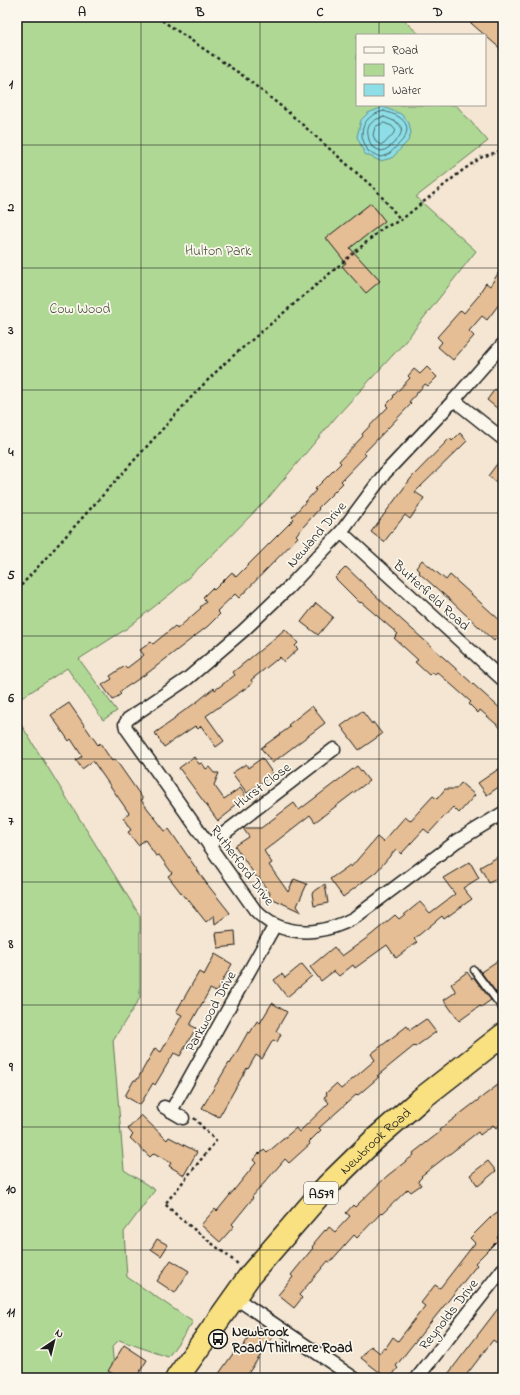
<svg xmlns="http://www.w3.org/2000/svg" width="520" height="1395" font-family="'Indie Flower',sans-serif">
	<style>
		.green { fill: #afd895; stroke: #667a58 }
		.water { fill: #8ddee6; stroke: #609095 }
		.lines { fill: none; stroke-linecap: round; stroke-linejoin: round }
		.shore { stroke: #496a6d; stroke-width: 1 }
		.building { fill: #e5be95; stroke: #1c1c1c }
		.lane-casing { stroke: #1c1c1c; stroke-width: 9 }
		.street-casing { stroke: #1c1c1c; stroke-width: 15 }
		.highway-casing { stroke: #1c1c1c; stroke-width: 25 }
		.path { stroke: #1c1c1c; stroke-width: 2.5; stroke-dasharray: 3 3; stroke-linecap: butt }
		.lane { stroke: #fbf7ec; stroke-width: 6 }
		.street { stroke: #fbf7ec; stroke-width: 12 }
		.highway { stroke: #f9e181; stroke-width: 22 }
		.grid { fill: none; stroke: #1c1c1c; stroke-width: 1; stroke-opacity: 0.55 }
		.labels { text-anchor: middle; stroke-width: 3.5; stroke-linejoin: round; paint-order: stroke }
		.shield { fill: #fbf7ec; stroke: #5f5e5a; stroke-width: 1 }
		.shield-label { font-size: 13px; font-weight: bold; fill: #1c1c1c }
		.park-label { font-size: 14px; fill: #485440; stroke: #fbf7ec }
		.street-label { font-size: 14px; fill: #1c1c1c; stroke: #fbf7ec }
		.poi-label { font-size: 14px; font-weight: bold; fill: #1c1c1c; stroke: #fbf7ec; text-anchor: start }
		.neatline { fill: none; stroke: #1c1c1c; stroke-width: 1.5 }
		.grid-label { font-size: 13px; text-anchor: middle; font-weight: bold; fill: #1c1c1c }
	</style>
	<rect width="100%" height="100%" fill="#f4e6d2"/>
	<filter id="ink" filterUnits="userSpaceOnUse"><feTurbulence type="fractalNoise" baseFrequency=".025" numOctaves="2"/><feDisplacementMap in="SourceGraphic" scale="8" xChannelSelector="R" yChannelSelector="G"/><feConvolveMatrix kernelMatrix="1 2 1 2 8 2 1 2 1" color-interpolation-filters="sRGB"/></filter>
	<g filter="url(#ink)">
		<g class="green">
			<path d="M 17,17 L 400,17 L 420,35 L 357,35 L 357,105 L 456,105 L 488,141 L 416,197 L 476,251 L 404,343 L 336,417 L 269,497 L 204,563 L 174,591 L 126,629 L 79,659 L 117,711 L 103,720 L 67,668 L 17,701 Z"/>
			<path d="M 17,718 L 140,916 L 140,998 L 113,1040 L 124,1170 L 155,1190 L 124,1232 L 127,1277 L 193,1322 L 168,1357 L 119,1340 L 112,1347 L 115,1378 L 17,1378 Z"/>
		</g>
		<path class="water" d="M 383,107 L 401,114 L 409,123 L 411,133 L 408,141 L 392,158 L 380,161 L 365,154 L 357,137 L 361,120 L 368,113 Z"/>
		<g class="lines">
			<g class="shore">
				<path d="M 384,111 C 388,113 395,114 399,117 C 412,126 407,136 398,145 C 391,152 390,155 380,157 L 368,151 C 366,146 362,140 362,135 C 362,121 371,114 384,111 Z"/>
				<path d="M 384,117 C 400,123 409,127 394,143 C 389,147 387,150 381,151 L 372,147 C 365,132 365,121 384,117 Z"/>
				<path d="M 384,123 L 392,126 L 396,131 L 384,144 L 381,145 L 376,142 L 373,135 L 375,127 Z"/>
			</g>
		</g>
		<g class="building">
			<path d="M 464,17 L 493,17 L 503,25 L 503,51 Z"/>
			<path d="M 371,203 L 385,221 L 350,248 L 380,281 L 366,293 L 342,266 L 346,263 L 326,238 Z"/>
			<path d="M 503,266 L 503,299 L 487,320 L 482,316 L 469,331 L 474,336 L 453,360 L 438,347 L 442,342 L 437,337 L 461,310 L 464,313 L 481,293 L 480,292 L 486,283 L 490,286 Z"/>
			<path d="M 427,367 L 437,377 L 428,386 L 425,384 L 409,402 L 411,404 L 364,453 L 366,455 L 341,481 L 343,483 L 318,508 L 319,509 L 296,535 L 298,537 L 239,598 L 235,594 L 217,611 L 220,614 L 208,626 L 149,672 L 119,692 L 121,694 L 113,700 L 102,685 L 112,679 L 110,676 L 125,666 L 127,668 L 144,655 L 140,650 L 151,642 L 153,644 L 175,626 L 177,629 L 201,608 L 200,607 L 206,602 L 203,597 L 212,588 L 214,590 L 232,572 L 236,577 L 294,519 L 292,517 L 316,490 L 315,489 L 341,463 L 339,461 L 363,436 L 362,434 L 388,407 L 386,405 L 394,397 L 393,396 L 410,378 L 408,376 L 414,369 L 420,374 Z"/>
			<path d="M 495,389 L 503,394 L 503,413 L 487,400 Z"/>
			<path d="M 460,433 L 467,441 L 415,492 L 424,498 L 410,519 L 405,515 L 384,542 L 371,532 L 412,477 L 450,438 L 452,441 Z"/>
			<path d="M 503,456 L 503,487 L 488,476 Z"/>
			<path d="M 422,560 L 446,580 L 450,575 L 503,623 L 503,644 L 496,638 L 494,641 L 450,600 L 419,573 L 420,572 L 416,568 Z"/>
			<path d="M 346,567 L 394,613 L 503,711 L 503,730 L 480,710 L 478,713 L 469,704 L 471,702 L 437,672 L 435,674 L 432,672 L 429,675 L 415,662 L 418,660 L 394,638 L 398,634 L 361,602 L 360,603 L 335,578 Z"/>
			<path d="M 316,603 L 333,617 L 318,635 L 301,622 Z"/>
			<path d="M 285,629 L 298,643 L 295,646 L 298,649 L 284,662 L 280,657 L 276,661 L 276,660 L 251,680 L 253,683 L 206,716 L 224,741 L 216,747 L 201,726 L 198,729 L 195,726 L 164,747 L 155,733 L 175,719 L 174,718 L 198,701 L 214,688 L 215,690 L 235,675 L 233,672 L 269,643 Z"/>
			<path d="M 69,703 L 98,745 L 100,743 L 112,761 L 115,759 L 143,799 L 141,800 L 165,831 L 169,829 L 207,884 L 230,913 L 215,924 L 214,915 L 206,922 L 186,897 L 185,898 L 168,876 L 172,873 L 159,855 L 156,856 L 145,840 L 138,845 L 128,832 L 131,830 L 123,818 L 129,813 L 93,761 L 82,769 L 76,760 L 82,756 L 71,739 L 69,741 L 51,715 Z"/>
			<path d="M 312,706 L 325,723 L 272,763 L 261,748 L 290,727 L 288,725 Z"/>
			<path d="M 362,711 L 372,724 L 373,722 L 382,734 L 359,750 L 341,726 Z"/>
			<path d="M 194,757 L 199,764 L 202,763 L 206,769 L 209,767 L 214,773 L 219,773 L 214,785 L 224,799 L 240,788 L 246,796 L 231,808 L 232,810 L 218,821 L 179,768 Z"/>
			<path d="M 262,758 L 273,774 L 247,793 L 232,773 L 246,764 L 248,768 Z"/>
			<path d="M 357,766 L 369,781 L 315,822 L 310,815 L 264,851 L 272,863 L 269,865 L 288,892 L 294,879 L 307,884 L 297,906 L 301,912 L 269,897 L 270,893 L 258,877 L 257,878 L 235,846 L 249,837 L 243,828 L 261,828 L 294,803 L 299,810 Z"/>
			<path d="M 503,766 L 503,784 L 487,795 L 478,783 Z"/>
			<path d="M 461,783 L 475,795 L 459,813 L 453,807 L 429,833 L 424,829 L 401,854 L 396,849 L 376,872 L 343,897 L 330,879 L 350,865 L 351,867 L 377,837 L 383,842 L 405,817 L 410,821 L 433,796 L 437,799 L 445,789 L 456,789 Z"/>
			<path d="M 503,854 L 503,875 L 489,883 L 480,867 Z"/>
			<path d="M 470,862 L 479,878 L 463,888 L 472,899 L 444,919 L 442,916 L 414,939 L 417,942 L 396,958 L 387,945 L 355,968 L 353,965 L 339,976 L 334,971 L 321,981 L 310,967 L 334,947 L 342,956 L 371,935 L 395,915 L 399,919 L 420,902 L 430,913 L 455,894 L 443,878 Z"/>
			<path d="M 325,884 L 328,903 L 314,906 L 312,893 Z"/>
			<path d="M 235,931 L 236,946 L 218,948 L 216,933 Z"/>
			<path d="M 215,954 L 232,964 L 216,992 L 210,989 L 190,1025 L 196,1028 L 180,1056 L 174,1053 L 155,1085 L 153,1083 L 140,1105 L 125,1096 L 134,1080 L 137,1080 L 155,1048 L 161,1052 L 182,1015 L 176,1012 L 199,972 L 204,975 Z"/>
			<path d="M 503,957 L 503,991 L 498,995 L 481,972 Z"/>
			<path d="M 302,964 L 312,976 L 287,997 L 274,980 L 282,974 L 285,978 Z"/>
			<path d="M 467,972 L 472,979 L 474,978 L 491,1000 L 481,1007 L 480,1006 L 459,1021 L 444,1000 L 456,992 L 451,984 Z"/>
			<path d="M 272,1003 L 287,1012 L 276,1031 L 281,1034 L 277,1042 L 273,1040 L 262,1059 L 256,1055 L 248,1069 L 247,1068 L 219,1117 L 202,1108 L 229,1063 L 230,1064 L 248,1032 L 250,1033 L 257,1021 L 260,1023 Z"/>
			<path d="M 426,1019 L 436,1032 L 415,1047 L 414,1046 L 377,1076 L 379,1077 L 358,1095 L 357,1094 L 319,1128 L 321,1130 L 309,1142 L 310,1144 L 289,1163 L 285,1159 L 252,1197 L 253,1198 L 232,1224 L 234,1226 L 220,1242 L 201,1225 L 215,1209 L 217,1211 L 256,1163 L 253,1160 L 259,1153 L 260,1154 L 264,1150 L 267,1153 L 296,1128 L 299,1132 L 329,1103 L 324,1097 L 327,1095 L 326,1093 L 336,1084 L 341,1089 L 375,1060 L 371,1054 L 407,1026 L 410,1030 Z"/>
			<path d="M 503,1081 L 503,1123 L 496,1128 L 493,1125 L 480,1135 L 478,1132 L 421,1176 L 422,1177 L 418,1181 L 421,1185 L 411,1192 L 408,1189 L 382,1214 L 381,1213 L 357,1238 L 354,1235 L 330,1262 L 328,1261 L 299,1295 L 302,1298 L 294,1308 L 278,1295 L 293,1277 L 291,1275 L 313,1248 L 312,1247 L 315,1243 L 314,1243 L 325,1230 L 326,1231 L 329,1227 L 335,1232 L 350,1216 L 346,1213 L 353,1205 L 355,1207 L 387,1176 L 414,1155 L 413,1153 L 440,1132 L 439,1130 Z"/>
			<path d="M 141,1115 L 167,1140 L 169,1137 L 197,1152 L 184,1175 L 169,1166 L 171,1163 L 154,1153 L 150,1157 L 130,1138 L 133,1135 L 128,1129 Z"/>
			<path d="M 488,1161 L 496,1171 L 478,1186 L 470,1175 Z"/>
			<path d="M 503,1208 L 503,1233 L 497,1237 L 499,1239 L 475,1263 L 477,1265 L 410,1348 L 396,1366 L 398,1368 L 390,1378 L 387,1378 L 361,1358 L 371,1346 L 380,1353 L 383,1348 L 385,1349 L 393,1337 L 398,1341 L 425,1306 L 421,1303 L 435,1285 L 440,1288 L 475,1243 L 470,1238 L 492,1216 Z"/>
			<path d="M 157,1239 L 168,1245 L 161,1256 L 151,1249 Z"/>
			<path d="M 171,1260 L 189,1271 L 175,1293 L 157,1281 Z"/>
			<path d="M 503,1302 L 503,1337 L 498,1344 L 493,1340 L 464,1378 L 445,1378 Z"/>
			<path d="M 257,1325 L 273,1337 L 245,1378 L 216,1378 L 239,1345 L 242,1348 Z"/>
			<path d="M 124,1345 L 147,1360 L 136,1378 L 120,1378 L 108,1371 Z"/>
		</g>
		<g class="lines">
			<g class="lane-casing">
				<path id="lane" d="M 474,970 L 503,1009"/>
			</g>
			<g class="street-casing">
				<g id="street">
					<path d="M 503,344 L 454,400 L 385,473 L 341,532 L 287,589 L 243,631 L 187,679 L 128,719 L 125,724 L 126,728 L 255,910 C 261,916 268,922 275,925 C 301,937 330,931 354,918 L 457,841 L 503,813"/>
					<path d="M 454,400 L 503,439"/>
					<path d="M 341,532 L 503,680"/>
					<path d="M 209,845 L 334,749"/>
					<path d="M 164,1107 L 183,1118"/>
					<path d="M 171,1111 L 275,925"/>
					<path d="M 234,1297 L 354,1378"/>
					<path d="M 417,1378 L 503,1269"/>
				</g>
			</g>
			<g class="highway-casing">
				<g id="highway">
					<path id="s1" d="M 177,1378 L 251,1274 L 328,1185 L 374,1140 L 421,1099 L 503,1035"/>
				</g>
			</g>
			<g class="path">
				<path d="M 157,17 L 242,75 L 287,111 L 376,190 L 401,220"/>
				<path d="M 17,590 L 196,392 L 226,362 L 383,228 L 401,220 L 463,170 L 482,157 L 503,150"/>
				<path d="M 194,1118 L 216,1141 L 165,1204 L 181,1219 L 238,1264"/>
			</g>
			<use href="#lane" class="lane"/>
			<use href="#street" class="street"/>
			<use href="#highway" class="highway"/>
		</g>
	</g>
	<path class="grid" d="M 141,17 L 141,1378M 260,17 L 260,1378M 379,17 L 379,35M 379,105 L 379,1378M 17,145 L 503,145M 17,268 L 503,268M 17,390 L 503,390M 17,513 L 503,513M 17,636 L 503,636M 17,759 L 503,759M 17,882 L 503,882M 17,1005 L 503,1005M 17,1127 L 503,1127M 17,1250 L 503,1250"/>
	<defs>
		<g id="bus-ring" transform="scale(1)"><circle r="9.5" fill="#fbf7ec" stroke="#1c1c1c" stroke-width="1.5"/><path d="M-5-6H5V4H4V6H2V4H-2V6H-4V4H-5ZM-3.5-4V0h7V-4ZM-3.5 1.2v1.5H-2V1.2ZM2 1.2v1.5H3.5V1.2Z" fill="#1c1c1c"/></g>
	</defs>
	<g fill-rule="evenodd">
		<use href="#bus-ring" x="218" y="1339"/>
	</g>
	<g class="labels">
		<rect class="shield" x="304" y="1182" width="34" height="22" rx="3"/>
		<g class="shield-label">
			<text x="321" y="1198">A579</text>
		</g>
		<g class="park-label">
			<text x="218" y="255">Hulton Park</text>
			<text x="80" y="313">Cow Wood</text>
		</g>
		<g class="street-label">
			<text transform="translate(316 534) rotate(-49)" y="5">Newland Drive</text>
			<text transform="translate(432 595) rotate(42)" y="5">Butterfield Road</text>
			<text transform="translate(262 785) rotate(-37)" y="5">Hurst Close</text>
			<text transform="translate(243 865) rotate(53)" y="5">Rutherford Drive</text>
			<text transform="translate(210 1011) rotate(-61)" y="5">Parkwood Drive</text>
			<text dy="5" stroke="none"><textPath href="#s1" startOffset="310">Newbrook Road</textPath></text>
			<text transform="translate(448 1314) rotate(-52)" y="5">Reynolds Drive</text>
		</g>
		<g class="poi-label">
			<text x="232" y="1336">Newbrook<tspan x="232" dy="16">Road/Thirlmere Road</tspan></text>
		</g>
	</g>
	<rect width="520" height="1395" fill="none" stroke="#fbf7ec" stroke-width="44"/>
	<rect x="356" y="34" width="130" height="72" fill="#fbf7ec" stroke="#a29f99"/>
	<rect x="364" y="47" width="20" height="6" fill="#fbf7ec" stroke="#a29f99"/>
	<text x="392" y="54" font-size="12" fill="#1c1c1c">Road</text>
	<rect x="364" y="64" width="20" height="12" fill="#afd895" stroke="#a29f99"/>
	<text x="392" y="74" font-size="12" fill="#1c1c1c">Park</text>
	<rect x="364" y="84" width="20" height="12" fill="#8ddee6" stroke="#a29f99"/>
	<text x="392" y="94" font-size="12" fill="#1c1c1c">Water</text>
	<g transform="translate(54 1341) rotate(35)" stroke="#fbf7ec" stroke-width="3" paint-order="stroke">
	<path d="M0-3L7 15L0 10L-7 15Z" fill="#1c1c1c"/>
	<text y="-6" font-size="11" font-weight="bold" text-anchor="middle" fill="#1c1c1c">N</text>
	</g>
	<rect x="22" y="22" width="476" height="1351" class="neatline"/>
	<g class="grid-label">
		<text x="82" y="16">A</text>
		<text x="200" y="16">B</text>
		<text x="320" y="16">C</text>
		<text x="438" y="16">D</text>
		<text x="11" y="88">1</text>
		<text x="11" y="211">2</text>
		<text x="11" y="334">3</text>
		<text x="11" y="456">4</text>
		<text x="11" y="579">5</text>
		<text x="11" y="702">6</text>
		<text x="11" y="825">7</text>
		<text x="11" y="948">8</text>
		<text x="11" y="1071">9</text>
		<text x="11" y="1193">10</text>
		<text x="11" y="1316">11</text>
	</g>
</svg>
